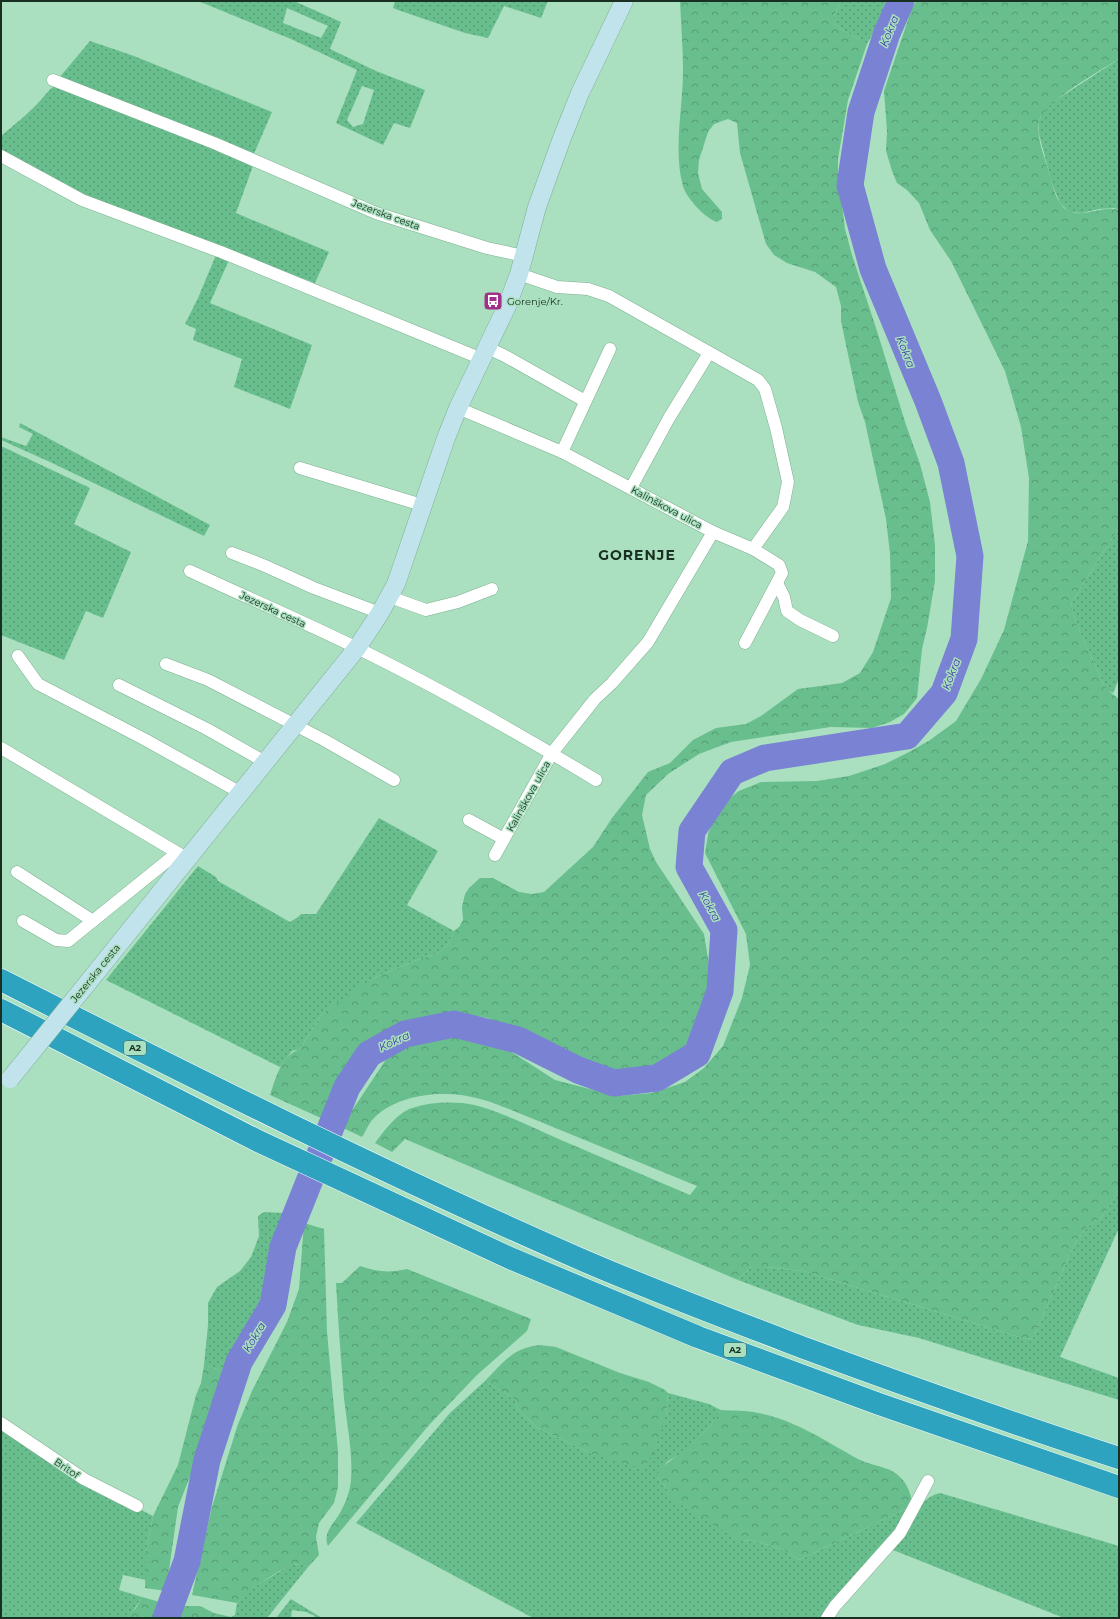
<svg xmlns="http://www.w3.org/2000/svg" width="1120" height="1619" font-family="Montserrat,sans-serif">
	<style>
		.grass { fill: url(#grass-dots); fill-rule: evenodd }
		.forest { fill: url(#forest-crowns) }
		.lines { fill: none; stroke-linecap: round; stroke-linejoin: round }
		.river { stroke: #7a82d4; stroke-width: 27 }
		.street-casing { stroke: #7cb091; stroke-width: 13 }
		.secondary-casing { stroke: #7cb091; stroke-width: 19 }
		.highway-casing { stroke: #fff; stroke-width: 23 }
		.street { stroke: #fff; stroke-width: 12 }
		.secondary { stroke: #c0e3ec; stroke-width: 18 }
		.highway { stroke: #2ea3bf; stroke-width: 22 }
		.secondary-bridge-casing { stroke: #7cb091; stroke-width: 19; stroke-linecap: butt }
		.secondary-bridge { stroke: #c0e3ec; stroke-width: 18 }
		.labels { text-anchor: middle; stroke-width: 3; stroke-linejoin: round; paint-order: stroke }
		.shield { fill: #aae0bf; stroke: #446451; stroke-width: 1 }
		.shield-label { font-size: 9px; font-weight: bold; fill: #192f22 }
		.street-label { font-size: 10px; fill: #192f22; stroke: #aae0bf }
		.poi-label { font-size: 10px; fill: #192f22; stroke: #aae0bf; text-anchor: start }
		.water-label { font-size: 11px; font-style: italic; fill: #4041a2; stroke: #aae0bf }
		.district-label { font-size: 14px; font-weight: bold; letter-spacing: 1px; fill: #192f22; stroke: #aae0bf }
	</style>
	<defs>
		<pattern id="grass-dots" width="8" height="8" patternUnits="userSpaceOnUse"><rect width="8" height="8" fill="#69be8e"/><path d="M2 2h.1M6 6h.1" fill="none" stroke="#569b74" stroke-width="1.8" stroke-linecap="round"/></pattern>
		<pattern id="forest-crowns" width="20" height="18" patternUnits="userSpaceOnUse"><rect width="20" height="18" fill="#69be8e"/><path d="M2 6a3 3 0 1 1 6 0M12 15a3 3 0 1 1 6 0" fill="none" stroke="#569b74"/></pattern>
	</defs>
	<rect width="100%" height="100%" fill="#aae0bf"/>
	<g class="grass">
		<path d="M 198,1 L 294,1 L 341,22 L 330,49 L 376,71 L 425,90 L 410,128 L 394,123 L 383,145 L 336,123 L 357,70 L 291,39 ZM 287,8 L 328,26 L 321,38 L 283,23 ZM 362,86 L 374,90 L 363,124 L 353,127 L 347,120 Z"/>
		<path d="M 395,1 L 548,1 L 541,18 L 504,6 L 488,38 L 465,33 L 398,10 L 393,8 Z"/>
		<path d="M 841,1 L 886,1 L 875,30 L 867,44 C 861,40 836,28 834,22 C 833,15 839,7 841,1 Z"/>
		<path d="M 90,41 L 134,56 L 272,112 L 253,156 L 59,78 Z"/>
		<path d="M 1119,59 L 1119,210 L 1114,208 L 1099,209 L 1082,213 L 1069,212 L 1060,203 L 1052,184 L 1039,134 L 1039,121 L 1044,110 L 1056,100 Z"/>
		<path d="M 55,86 L 254,163 L 236,213 L 329,252 L 315,283 L 85,196 L 1,150 L 1,136 C 14,125 28,114 39,102 C 45,96 48,90 55,86 Z"/>
		<path d="M 216,255 L 229,260 L 210,303 L 312,345 L 290,409 L 234,387 L 242,359 L 193,340 L 196,329 L 185,324 L 198,298 Z"/>
		<path d="M 20,423 L 210,525 L 204,536 L 50,462 L 1,440 L 1,437 L 26,446 L 33,434 L 19,427 Z"/>
		<path d="M 1,446 L 90,488 L 74,524 L 131,552 L 103,618 L 86,611 L 64,660 L 1,635 Z"/>
		<path d="M 1119,528 L 1119,679 L 1113,693 L 1106,690 L 1104,685 L 1076,623 L 1071,603 Z"/>
		<path d="M 379,818 L 438,851 L 407,905 L 454,931 L 448,944 L 438,953 L 414,961 L 374,978 L 322,1014 L 300,1049 L 292,1051 L 280,1067 L 106,980 L 198,866 L 216,877 L 218,881 L 290,922 L 298,917 L 301,914 L 316,914 Z"/>
		<path d="M 1119,1188 L 1119,1228 L 1060,1357 L 1119,1378 L 1119,1400 L 919,1338 L 858,1325 L 738,1280 L 751,1267 L 767,1267 L 803,1271 L 1025,1339 L 1033,1338 L 1075,1243 L 1087,1227 L 1101,1218 L 1115,1197 Z"/>
		<path d="M 264,1212 L 283,1213 L 269,1277 L 258,1306 L 227,1372 L 204,1365 L 208,1325 L 208,1303 L 217,1287 L 240,1271 L 251,1257 L 259,1236 L 258,1216 Z"/>
		<path d="M 485,1381 L 515,1400 L 518,1409 L 536,1427 L 592,1454 L 666,1416 L 668,1393 L 709,1404 L 721,1410 L 708,1429 L 678,1455 L 667,1462 L 658,1477 L 667,1489 L 738,1540 C 756,1539 784,1548 799,1560 L 912,1506 L 906,1519 L 824,1618 L 533,1618 L 356,1523 L 450,1413 Z"/>
		<path d="M 1,1428 L 110,1494 L 153,1516 L 146,1552 L 146,1580 L 123,1575 L 119,1590 L 142,1597 L 130,1616 L 127,1618 L 1,1618 Z"/>
		<path d="M 940,1493 L 1119,1546 L 1119,1618 L 1064,1618 L 888,1548 C 900,1532 919,1497 940,1493 Z"/>
		<path d="M 301,1564 L 308,1567 L 267,1618 L 212,1618 L 214,1613 L 231,1617 L 235,1615 L 237,1603 L 251,1589 L 290,1565 Z"/>
		<path d="M 291,1599 L 322,1618 L 314,1618 L 315,1616 L 306,1612 L 292,1610 L 291,1618 L 276,1618 Z"/>
	</g>
	<g class="forest">
		<path d="M 680,1 L 841,1 C 839,7 833,15 834,22 C 836,28 861,40 867,44 L 848,100 L 838,159 L 838,172 L 845,229 L 852,255 L 877,331 L 906,425 L 920,464 L 930,502 L 935,545 L 935,581 L 927,628 L 922,649 L 917,698 L 904,714 L 890,722 L 872,728 L 831,727 L 731,742 L 699,754 L 668,774 L 646,795 L 642,815 L 650,849 L 656,862 L 704,934 L 711,977 L 709,989 L 686,1045 L 672,1062 L 639,1071 L 621,1071 L 590,1063 L 540,1046 L 488,1018 L 458,1013 L 419,1018 L 395,1025 L 364,1047 L 342,1071 L 323,1119 L 270,1095 C 276,1078 281,1055 300,1049 L 322,1014 L 357,988 L 374,978 L 414,961 L 438,953 L 448,944 L 454,931 L 459,927 L 463,920 L 462,907 L 465,894 L 469,888 L 480,878 L 493,878 L 519,892 L 532,894 L 544,892 L 593,847 L 612,818 L 648,772 L 670,763 L 693,740 L 716,728 L 746,724 L 761,716 L 798,689 L 842,683 L 860,673 L 873,652 L 891,598 L 890,554 L 886,519 L 865,422 L 858,402 L 841,321 L 841,306 L 836,287 L 815,272 L 787,263 L 774,255 L 766,244 L 740,153 L 737,123 L 728,119 L 714,124 L 708,132 L 699,160 L 698,173 L 702,189 L 722,212 L 722,219 L 717,222 C 706,219 686,198 683,186 C 673,150 683,108 683,71 C 683,48 681,24 680,1 Z"/>
		<path d="M 916,1 L 1119,1 L 1119,59 C 1101,70 1042,103 1039,122 C 1036,139 1046,160 1050,176 C 1053,188 1058,208 1071,212 C 1087,217 1103,205 1119,210 L 1119,528 L 1071,603 L 1076,623 L 1104,685 C 1107,692 1115,694 1119,700 L 1119,1188 L 1115,1197 L 1101,1218 L 1087,1227 L 1075,1243 L 1033,1338 L 1025,1339 L 803,1271 L 767,1267 L 751,1267 L 738,1280 L 405,1139 L 392,1152 L 375,1143 C 384,1131 397,1113 412,1108 C 434,1101 461,1101 482,1107 C 508,1115 536,1129 561,1140 C 604,1158 647,1177 690,1195 L 697,1186 L 509,1109 C 500,1106 490,1101 480,1099 C 448,1089 397,1093 373,1119 C 369,1123 366,1131 362,1137 L 341,1127 L 387,1058 L 411,1042 L 439,1036 L 471,1037 L 502,1046 L 555,1080 L 617,1096 L 652,1093 L 685,1082 L 704,1068 L 723,1046 L 742,998 L 750,965 L 746,934 L 705,853 L 708,834 L 718,806 L 739,791 L 761,782 L 817,781 L 849,776 L 885,764 L 909,752 L 930,740 L 956,721 L 981,679 L 1004,630 L 1028,541 L 1029,478 L 1021,427 L 1005,371 L 951,261 L 930,230 L 919,203 L 907,190 L 897,183 L 892,171 L 886,151 L 887,131 L 884,91 L 911,11 Z"/>
		<path d="M 304,1223 L 324,1229 L 327,1332 L 338,1452 L 338,1487 L 334,1503 L 319,1523 L 316,1537 L 319,1555 L 308,1567 C 302,1564 296,1563 290,1566 C 273,1573 250,1590 237,1603 L 192,1595 L 212,1507 L 238,1424 L 252,1391 L 287,1322 L 299,1289 Z"/>
		<path d="M 360,1266 C 377,1272 390,1273 407,1269 L 531,1319 L 527,1331 L 478,1374 L 429,1425 L 328,1546 C 322,1532 335,1523 341,1511 C 346,1502 350,1491 351,1480 C 353,1453 347,1425 344,1398 C 341,1360 338,1321 336,1283 L 342,1283 Z"/>
		<path d="M 540,1345 L 556,1347 L 620,1373 L 649,1382 L 665,1390 L 668,1393 L 666,1416 L 654,1453 L 642,1468 L 624,1464 L 592,1454 L 536,1427 L 518,1409 L 515,1400 L 485,1381 C 504,1362 512,1348 540,1345 Z"/>
		<path d="M 204,1365 L 227,1372 L 208,1431 L 178,1507 L 166,1591 L 145,1588 L 146,1552 L 153,1516 L 178,1465 L 196,1395 L 201,1383 Z"/>
		<path d="M 721,1410 C 733,1411 746,1410 758,1413 C 795,1420 825,1441 858,1459 C 876,1468 893,1465 905,1483 C 910,1491 912,1498 912,1506 L 799,1560 C 784,1548 756,1539 738,1540 L 665,1495 L 667,1489 L 658,1477 L 657,1472 L 708,1429 Z"/>
		<path d="M 142,1597 L 160,1602 L 157,1618 L 127,1618 L 136,1608 Z"/>
		<path d="M 179,1606 L 200,1606 L 214,1613 L 213,1618 L 177,1618 Z"/>
	</g>
	<g class="lines">
		<path class="river" d="M 166,1618 L 187,1561 L 207,1460 L 239,1362 L 273,1305 L 283,1247 L 347,1087 L 369,1054 L 405,1034 L 454,1024 L 518,1040 L 578,1070 L 614,1083 L 657,1078 L 697,1054 L 720,991 L 724,930 L 689,867 L 692,831 L 732,772 L 765,758 L 907,736 L 944,693 L 964,639 L 970,556 L 951,463 L 928,401 L 873,269 L 850,185 L 861,112 L 887,33 L 901,1"/>
		<g class="street-casing">
			<g id="street">
				<path d="M 53,80 L 214,143 L 376,213 L 487,248 L 524,256"/>
				<path d="M 1,156 L 82,200 L 221,252 L 482,359"/>
				<path d="M 519,274 L 557,287 L 588,289 L 609,296 L 758,380 L 765,389 L 776,428 L 788,482 L 783,507 L 753,549"/>
				<path d="M 488,348 L 505,356 L 585,401"/>
				<path d="M 458,408 L 562,452 L 713,532 L 648,642 L 612,683 L 595,699 L 552,753 L 495,855"/>
				<path d="M 562,452 L 610,349"/>
				<path d="M 300,468 L 422,505"/>
				<path d="M 631,488 L 669,418 L 709,353"/>
				<path d="M 713,532 L 753,549 L 779,565 L 782,573 L 745,643"/>
				<path d="M 232,553 L 263,565 L 314,588 L 380,613"/>
				<path d="M 190,571 C 246,597 302,621 357,648 C 439,688 518,733 596,780"/>
				<path d="M 777,583 L 784,597 L 787,611 L 800,620 L 833,636"/>
				<path d="M 390,597 L 426,610 L 458,602 L 492,589"/>
				<path d="M 18,656 L 38,684 L 144,739 L 241,793"/>
				<path d="M 166,664 L 208,680 L 324,740 L 394,780"/>
				<path d="M 119,685 L 207,729 L 265,762"/>
				<path d="M 1,748 L 188,859"/>
				<path d="M 469,820 L 504,839"/>
				<path d="M 17,872 L 93,921"/>
				<path d="M 23,921 L 56,940 L 68,941 L 177,853"/>
				<path d="M 1,1423 L 84,1479 L 137,1506"/>
				<path d="M 827,1618 L 835,1606 L 900,1533 L 928,1481"/>
			</g>
		</g>
		<g class="secondary-casing">
			<path id="secondary" d="M 98,970 L 357,648 L 380,613 L 396,584 L 446,438 L 458,408 L 507,306 L 519,274 L 537,207 L 562,138 L 580,93 L 624,1"/>
		</g>
		<g class="highway-casing">
			<g id="highway">
				<path d="M 1,980 C 192,1077 383,1173 580,1259 C 654,1291 731,1320 807,1349 C 910,1387 1014,1424 1119,1458"/>
				<path d="M 1,1010 L 258,1141 L 512,1259 L 698,1337 L 879,1404 L 1119,1487"/>
			</g>
		</g>
		<use href="#street" class="street"/>
		<use href="#secondary" class="secondary"/>
		<use href="#highway" class="highway"/>
		<g class="secondary-bridge-casing">
			<path id="secondary-bridge" d="M 10,1079 L 98,970"/>
		</g>
		<use href="#secondary-bridge" class="secondary-bridge"/>
	</g>
	<defs>
		<g id="bus-square" transform="scale(1)"><rect x="-9" y="-9" width="18" height="18" rx="4" fill="#a22f8a" stroke="#aae0bf"/><path d="M-5-6H5V4H4V6H2V4H-2V6H-4V4H-5ZM-3.5-4V0h7V-4ZM-3.5 1.2v1.5H-2V1.2ZM2 1.2v1.5H3.5V1.2Z" fill="#fff"/></g>
	</defs>
	<g fill-rule="evenodd">
		<use href="#bus-square" x="493" y="301"/>
	</g>
	<g class="labels">
		<g class="shield">
			<rect x="124" y="1041" width="22" height="14" rx="3"/>
			<rect x="724" y="1343" width="22" height="14" rx="3"/>
		</g>
		<g class="shield-label">
			<text x="135" y="1051">A2</text>
			<text x="735" y="1353">A2</text>
		</g>
		<g class="street-label">
			<text transform="translate(386 214) rotate(20)" y="4">Jezerska cesta</text>
			<text transform="translate(667 507) rotate(28)" y="4">Kalinškova ulica</text>
			<text transform="translate(273 609) rotate(25)" y="4">Jezerska cesta</text>
			<text transform="translate(528 796) rotate(-61)" y="4">Kalinškova ulica</text>
			<text transform="translate(95 973) rotate(-51)" y="4">Jezerska cesta</text>
			<text transform="translate(67 1468) rotate(34)" y="4">Britof</text>
		</g>
		<g class="poi-label">
			<text x="507" y="305">Gorenje/Kr.</text>
		</g>
		<g class="water-label">
			<text transform="translate(889 31) rotate(-68)" y="4">Kokra</text>
			<text transform="translate(906 352) rotate(68)" y="4">Kokra</text>
			<text transform="translate(951 674) rotate(-69)" y="4">Kokra</text>
			<text transform="translate(710 906) rotate(61)" y="4">Kokra</text>
			<text transform="translate(394 1041) rotate(-25)" y="4">Kokra</text>
			<text transform="translate(254 1337) rotate(-59)" y="4">Kokra</text>
		</g>
		<g class="district-label">
			<text x="637" y="560">GORENJE</text>
		</g>
	</g>
	<rect width="1120" height="1619" fill="none" stroke="#192f22" stroke-width="4"/>
</svg>
